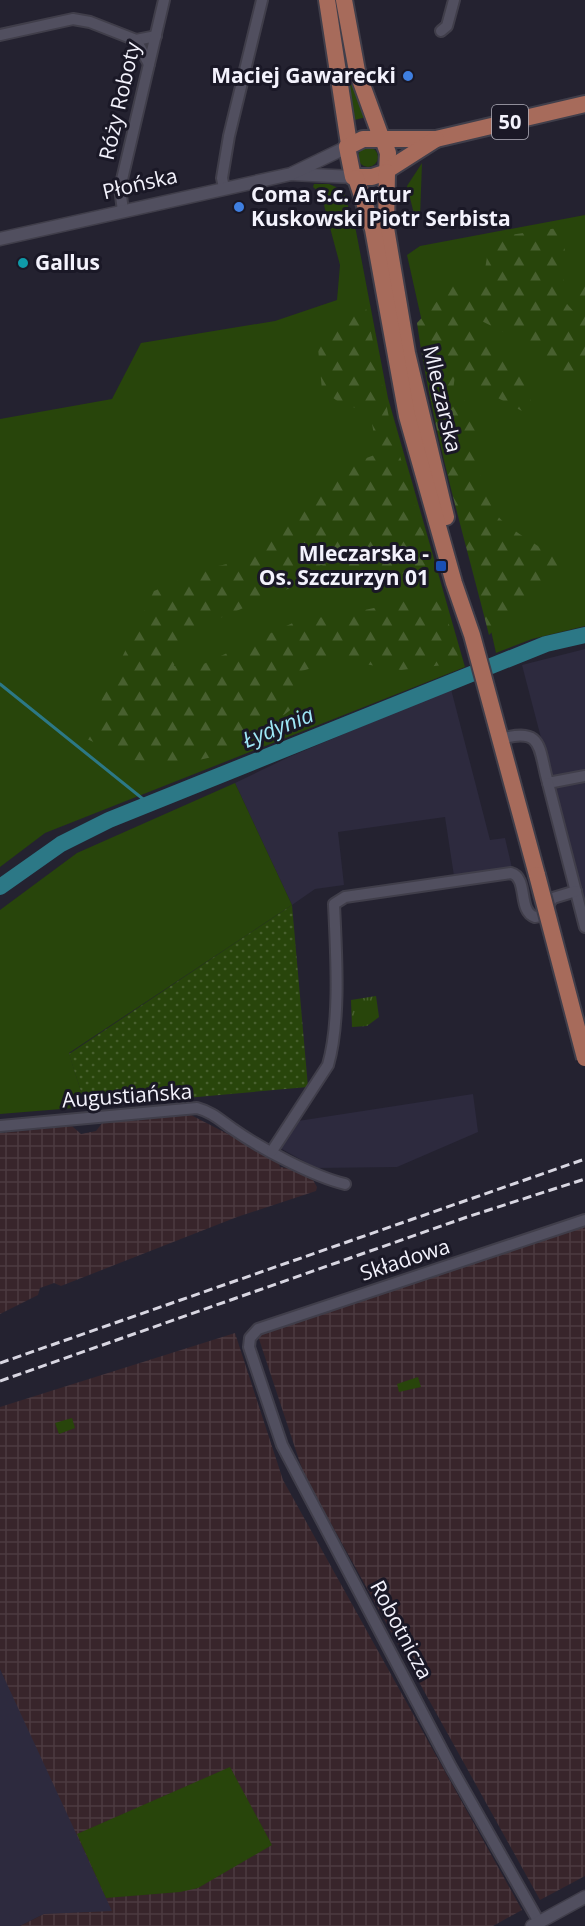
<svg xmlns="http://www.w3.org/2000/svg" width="585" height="1926" font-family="'Open Sans',sans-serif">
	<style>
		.built { fill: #2d2a3e }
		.industrial { fill: url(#industrial-grid) }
		.grass { fill: #28450b }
		.forest { fill: url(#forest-firs) }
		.park { fill: url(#park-tufts) }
		.garden { fill: url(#garden-dots) }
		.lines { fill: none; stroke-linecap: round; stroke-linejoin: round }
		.stream { stroke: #2c7886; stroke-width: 3 }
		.river { stroke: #2c7886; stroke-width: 16 }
		.minor-casing { stroke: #403e4a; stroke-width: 14 }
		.tertiary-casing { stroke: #403e4a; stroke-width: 15 }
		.primary-casing { stroke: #403e4a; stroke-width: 20 }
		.minor { stroke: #514f5f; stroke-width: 10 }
		.tertiary { stroke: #514f5f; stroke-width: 12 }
		.primary { stroke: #a76b5b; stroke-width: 16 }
		.rail { stroke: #d8d6e1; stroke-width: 3; stroke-dasharray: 9 4.5; stroke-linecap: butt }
		.primary-bridge-casing { stroke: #403e4a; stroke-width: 20; stroke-linecap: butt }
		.primary-bridge { stroke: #a76b5b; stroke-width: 16 }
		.shop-dot { fill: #3f7fe0; stroke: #1a1826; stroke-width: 2 }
		.culture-dot { fill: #0f9aa8; stroke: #1a1826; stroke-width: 2 }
		.transit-dot { fill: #1a4fb4; stroke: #1a1826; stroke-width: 2 }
		.labels { text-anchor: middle; stroke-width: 6; stroke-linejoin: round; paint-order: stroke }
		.shield { fill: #1a1826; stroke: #b2b1bc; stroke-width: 1.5 }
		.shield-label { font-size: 20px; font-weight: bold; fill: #f3f2fc }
		.poi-label { font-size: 21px; font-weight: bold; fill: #f3f2fc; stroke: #1a1826; text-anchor: end }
		.street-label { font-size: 21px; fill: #f3f2fc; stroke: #1a1826 }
		.water-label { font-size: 22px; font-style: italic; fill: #9ee7f6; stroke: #1a1826 }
	</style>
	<defs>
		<pattern id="industrial-grid" width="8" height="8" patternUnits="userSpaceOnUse" patternTransform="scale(1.5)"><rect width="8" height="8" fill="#38252b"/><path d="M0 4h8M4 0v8" fill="none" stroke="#4c3a40"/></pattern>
		<pattern id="forest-firs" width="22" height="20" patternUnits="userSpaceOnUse" patternTransform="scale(1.5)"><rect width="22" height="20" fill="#28450b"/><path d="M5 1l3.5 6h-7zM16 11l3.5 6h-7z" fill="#48602f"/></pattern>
		<pattern id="park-tufts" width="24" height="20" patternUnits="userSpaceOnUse" patternTransform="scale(1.5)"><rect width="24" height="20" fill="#28450b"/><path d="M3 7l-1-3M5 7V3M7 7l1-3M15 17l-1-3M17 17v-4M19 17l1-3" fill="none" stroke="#48602f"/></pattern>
		<pattern id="garden-dots" width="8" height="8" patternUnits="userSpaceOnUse" patternTransform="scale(1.5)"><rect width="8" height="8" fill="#28450b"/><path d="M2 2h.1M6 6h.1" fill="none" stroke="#48602f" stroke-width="1.8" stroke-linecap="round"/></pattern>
	</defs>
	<rect width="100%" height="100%" fill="#242230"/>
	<g class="built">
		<path d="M 585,649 L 585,906 L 522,665 Z"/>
		<path d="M 451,689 L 490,840 L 505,838 L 512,868 L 454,876 L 445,817 L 338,832 L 344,885 L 315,889 L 292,905 L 235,783 L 289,757 Z"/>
		<path d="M 473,1094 L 478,1132 L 397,1167 L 316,1168 L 280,1148 L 298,1121 Z"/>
		<path d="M 0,1669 L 27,1725 L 113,1912 L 44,1914 L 20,1926 L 0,1926 Z"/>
	</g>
	<g class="industrial">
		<path d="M 191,1115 L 278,1160 L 280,1167 L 293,1169 L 313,1180 L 317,1187 L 316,1191 L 237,1217 L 61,1286 L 54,1283 L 40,1288 L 38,1295 L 0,1314 L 0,1133 L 72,1126 L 81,1134 L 96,1131 L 103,1122 Z"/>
		<path d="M 585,1213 L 585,1876 L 540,1900 L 304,1475 L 255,1327 Z"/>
		<path d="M 235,1333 L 283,1480 L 522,1910 L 493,1926 L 20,1926 L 44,1914 L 112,1911 L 0,1669 L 0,1407 Z"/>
	</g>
	<g class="grass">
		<path d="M 333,0 L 338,0 L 366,117 L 351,121 Z"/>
		<circle cx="368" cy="157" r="10"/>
		<path d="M 422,163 L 420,218 L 415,218 L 407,186 Z"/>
		<path d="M 314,184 L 329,184 L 343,190 L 356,231 L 388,398 L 465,667 L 45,833 L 0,867 L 0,419 L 112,399 L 141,343 L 275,321 L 337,300 L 340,265 L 321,194 L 313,187 Z"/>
		<path d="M 585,215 L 585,626 L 532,639 L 496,653 L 407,255 L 420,246 Z"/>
		<path d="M 235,783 L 292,905 L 69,1053 L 86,1107 L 0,1114 L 0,910 L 77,853 Z"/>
		<path d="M 418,1377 L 421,1387 L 399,1392 L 397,1384 Z"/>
		<path d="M 72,1418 L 75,1428 L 59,1434 L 55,1423 Z"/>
		<path d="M 230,1767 L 272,1845 L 198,1888 L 180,1892 L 106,1898 L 77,1834 Z"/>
	</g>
	<g class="forest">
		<path d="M 558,228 L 566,254 L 562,298 L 574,312 L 585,275 L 585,373 L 582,376 L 548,372 L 523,342 L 470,315 L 477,328 L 528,383 L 533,417 L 455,375 L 453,391 L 478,412 C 477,447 476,486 498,516 C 504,526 554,556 567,564 L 526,598 L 489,635 C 463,532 432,429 417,323 L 442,296 L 448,285 L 483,282 L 490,238 Z"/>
		<path d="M 364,299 L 391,427 L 434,567 L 361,582 L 321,565 L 290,588 L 190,631 L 174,666 L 199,666 L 297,621 L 356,612 L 440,593 L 460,663 L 401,670 L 340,660 L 298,672 L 297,705 L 235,752 L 185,763 L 132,760 L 87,739 L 102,699 L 154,591 L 205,569 L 249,559 L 307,497 L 340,468 L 377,454 L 370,411 L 343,405 L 322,390 L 318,348 L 347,307 Z"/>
	</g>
	<path class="park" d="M 376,996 L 379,1017 L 367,1026 L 352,1027 L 351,1000 Z"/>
	<path class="garden" d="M 292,905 L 308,1087 L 86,1107 L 69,1054 Z"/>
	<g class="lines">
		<path class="stream" d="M 0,684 L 148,803"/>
		<path class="river" d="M 0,887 L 61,844 L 109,820 L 546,644 L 585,635"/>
		<g class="minor-casing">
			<g id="minor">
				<path d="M 441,31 L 447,26 L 454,0"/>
				<path d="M 0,35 L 73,19 L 90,22 L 136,40 L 156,36"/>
				<path d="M 136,40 L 149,64"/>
				<path d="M 224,188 L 222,178 L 229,136 L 262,0"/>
				<path d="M 123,211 L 120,188 L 164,0"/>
				<path d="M 500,739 C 544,727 538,747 548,783 L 585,776"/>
				<path d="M 548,783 L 585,927"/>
				<path d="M 0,1126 L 197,1108 C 212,1112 220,1120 233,1129 C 260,1148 312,1176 345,1184"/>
				<path d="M 272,1151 L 328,1065 C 341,1020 336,951 334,904 L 345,897 L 511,873 C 529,878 517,911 535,917 L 540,916 L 553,898 L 576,891"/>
				<path d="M 539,1922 L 451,1767 L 282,1445 L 249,1347 L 250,1338 L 258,1329 L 585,1220"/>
			</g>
		</g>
		<g class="tertiary-casing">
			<g id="tertiary">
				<path d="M 292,174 L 353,177"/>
				<path d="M 0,239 L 291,174 L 347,147"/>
				<path d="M 532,1926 L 585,1897"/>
			</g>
		</g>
		<g class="primary-casing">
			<g id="primary">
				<path d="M 327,0 L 349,144"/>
				<path d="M 344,0 L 357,71 L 381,137"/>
				<path d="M 383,139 L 388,153 L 387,172 L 372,177 L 353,177 L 347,147 L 363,139 L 436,139 L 585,104"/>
				<path d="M 389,169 L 436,139"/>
				<path d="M 387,172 L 386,228 L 407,353 L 446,517"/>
				<path d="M 356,178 L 373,229 L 407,416 L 454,583 L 472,635 L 537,875"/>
			</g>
		</g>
		<use href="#minor" class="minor"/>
		<use href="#tertiary" class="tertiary"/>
		<use href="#primary" class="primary"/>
		<g class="rail">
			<path d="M 0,1363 L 585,1159"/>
			<path d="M 0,1381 L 467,1217 L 585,1179"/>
		</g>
		<g class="primary-bridge-casing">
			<path id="primary-bridge" d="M 537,875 L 585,1058"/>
		</g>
		<use href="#primary-bridge" class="primary-bridge"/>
	</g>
	<g class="shop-dot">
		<circle cx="408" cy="76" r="6"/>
		<circle cx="239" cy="207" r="6"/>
	</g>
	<circle class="culture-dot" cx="23" cy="263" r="6"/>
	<rect class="transit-dot" x="435" y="560" width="12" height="12" rx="3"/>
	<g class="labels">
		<rect class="shield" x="492" y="105" width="36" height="34" rx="4.5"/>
		<g class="shield-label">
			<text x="510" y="129">50</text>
		</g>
		<g class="poi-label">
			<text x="396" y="83">Maciej Gawarecki</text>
			<text x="251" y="202" text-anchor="start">Coma s.c. Artur<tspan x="251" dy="24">Kuskowski Piotr Serbista</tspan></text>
			<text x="35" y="270" text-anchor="start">Gallus</text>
			<text x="429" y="561">Mleczarska -<tspan x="429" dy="24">Os. Szczurzyn 01</tspan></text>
		</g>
		<g class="street-label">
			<text transform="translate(120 101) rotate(-77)" y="7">Róży Roboty</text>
			<text transform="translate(140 184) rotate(-13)" y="7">Płońska</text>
			<text transform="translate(442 399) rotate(77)" y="7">Mleczarska</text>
			<text transform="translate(127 1096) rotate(-4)" y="7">Augustiańska</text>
			<text transform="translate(405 1260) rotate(-18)" y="7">Składowa</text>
			<text transform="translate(401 1630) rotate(62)" y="7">Robotnicza</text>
		</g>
		<g class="water-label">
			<text transform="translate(278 727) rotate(-22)" y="8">Łydynia</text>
		</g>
	</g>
</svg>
